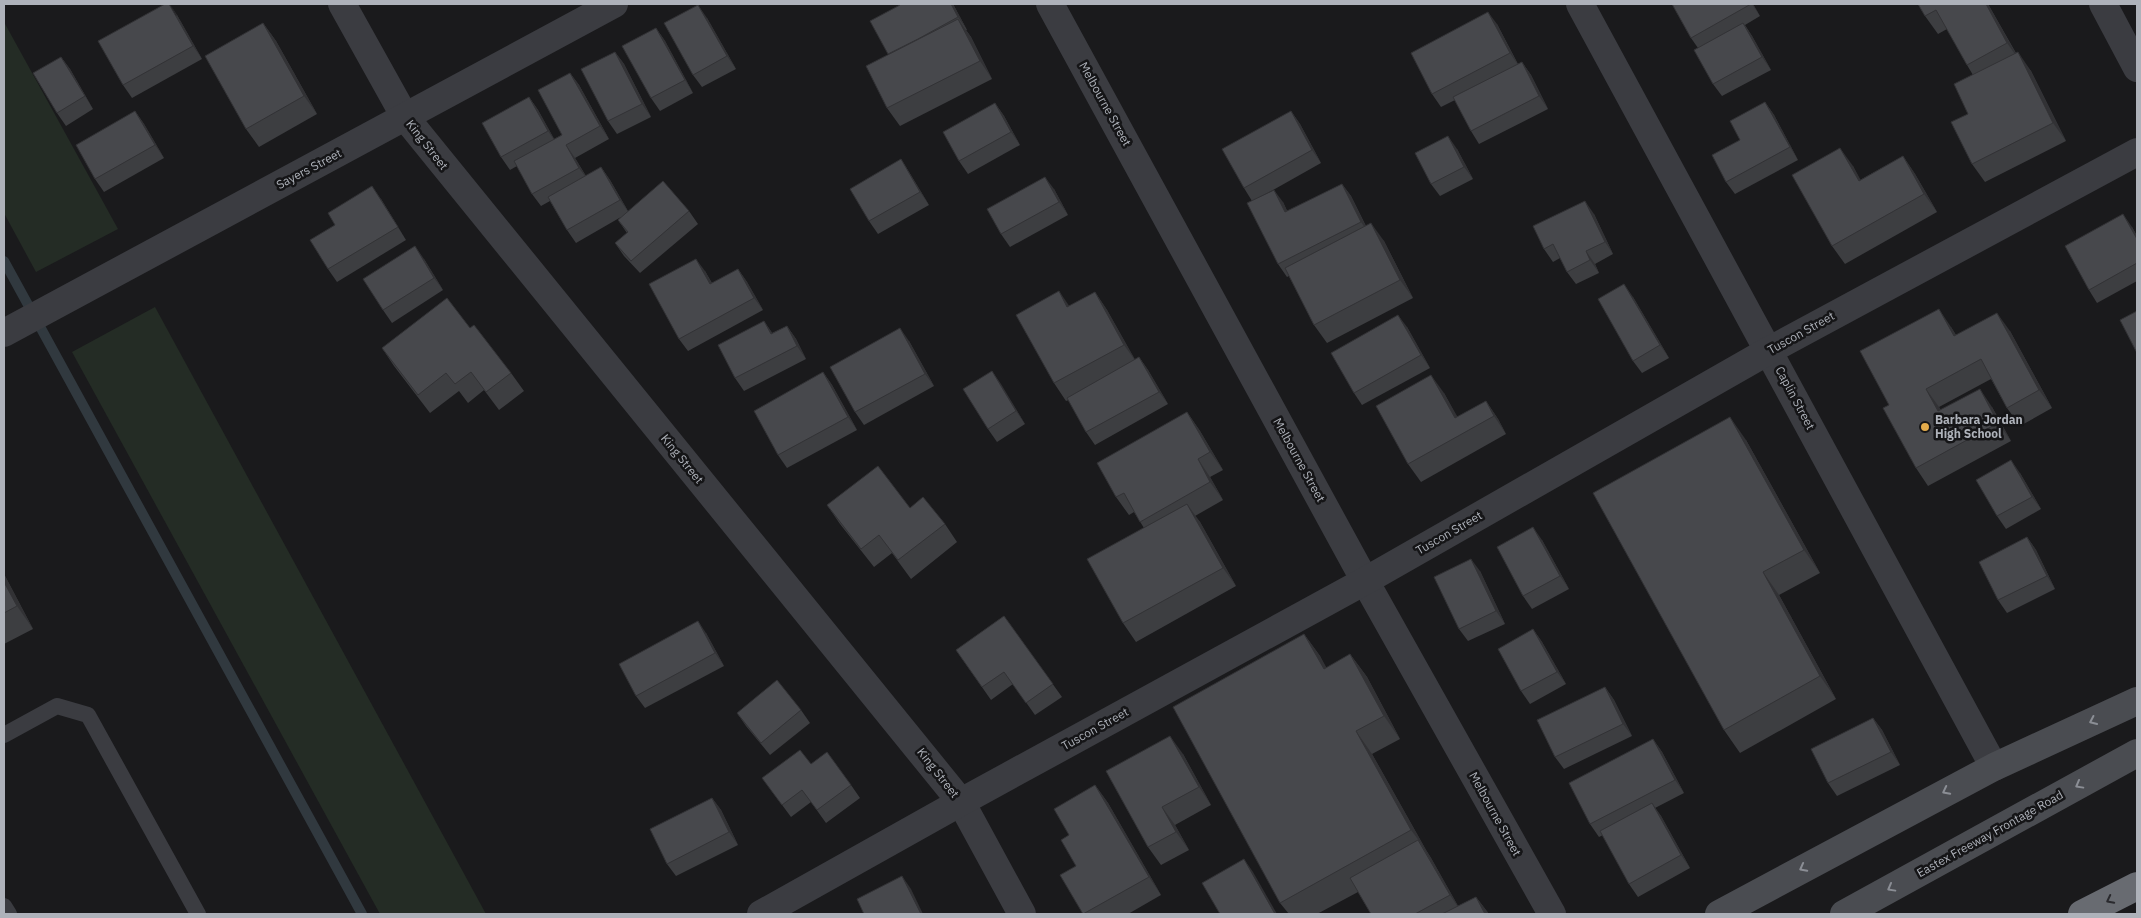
<svg xmlns="http://www.w3.org/2000/svg" width="2141" height="918" font-family="'IBM Plex Sans',sans-serif">
	<style>
		.green { fill: #242c25 }
		.lines { fill: none; stroke-linecap: round; stroke-linejoin: round }
		.stream { stroke: #31393f; stroke-width: 10 }
		.lane { stroke: #3b3c41; stroke-width: 16 }
		.street { stroke: #3b3c41; stroke-width: 28 }
		.secondary { stroke: #4a4c51; stroke-width: 28 }
		.highway { stroke: #686b71; stroke-width: 28 }
		.wall { fill: #3d3e41 }
		.shaded-wall { fill: #323235 }
		.building { fill: #47484c; stroke: #323235 }
		.oneway { stroke: #8b8e95 }
		.oneway2 { stroke: #2a2a2e }
		.poi-dot { fill: #e3ab4b; stroke: #151517; stroke-width: 2 }
		.labels { text-anchor: middle; stroke-width: 5; stroke-linejoin: round; paint-order: stroke }
		.street-label { font-size: 12px; fill: #aeb2ba; stroke: #151517 }
		.poi-label { font-size: 12px; font-weight: bold; fill: #aeb2ba; stroke: #151517; text-anchor: start }
	</style>
	<rect width="100%" height="100%" fill="#1a1a1c"/>
	<g class="green">
		<path d="M 4,22 L 118,229 L 36,272 L 4,213 Z"/>
		<path d="M 155,307 L 486,914 L 380,914 L 72,352 Z"/>
	</g>
	<g class="lines">
		<path class="stream" d="M 4,261 L 362,914"/>
		<g class="lane">
			<path d="M 4,735 L 57,706 L 88,715 L 198,914"/>
			<path d="M 4,906 L 9,914"/>
		</g>
		<g class="street">
			<path d="M 342,4 L 405,117 L 961,802 L 1022,914"/>
			<path d="M 1050,4 L 1365,581 L 1552,914"/>
			<path d="M 1580,4 L 1994,767"/>
			<path d="M 2103,4 L 2137,68"/>
			<path d="M 4,333 L 614,4"/>
			<path d="M 761,914 L 961,802 L 1365,581 L 1770,350 L 2137,152"/>
		</g>
		<g class="secondary">
			<path d="M 1719,914 L 1994,767 L 2137,701"/>
			<path d="M 1844,914 L 2137,753"/>
		</g>
		<path class="highway" d="M 2082,914 L 2137,886"/>
	</g>
	<g class="wall">
		<path d="M 899,4 L 953,4 L 967,30 L 966,30 L 971,37 L 992,79 L 900,126 L 887,108 L 888,54 L 900,5 Z"/>
		<path d="M 1672,4 L 1753,4 L 1760,16 L 1745,25 L 1752,36 L 1771,70 L 1722,96 L 1713,84 L 1698,48 L 1691,38 Z"/>
		<path d="M 1918,4 L 1988,4 L 2016,53 L 2031,71 L 2066,141 L 1985,182 L 1972,164 L 1968,114 L 1973,75 L 1967,65 L 1947,29 L 1938,34 L 1925,16 Z"/>
		<path d="M 177,15 L 202,59 L 132,98 L 123,85 Z"/>
		<path d="M 707,18 L 736,69 L 702,87 L 693,75 Z"/>
		<path d="M 263,23 L 276,41 L 317,114 L 259,147 L 246,129 Z"/>
		<path d="M 1497,24 L 1518,64 L 1522,62 L 1531,75 L 1548,109 L 1479,144 L 1471,131 L 1455,100 L 1441,107 L 1432,94 Z"/>
		<path d="M 656,28 L 665,41 L 693,93 L 660,111 L 651,98 Z"/>
		<path d="M 615,52 L 624,64 L 651,117 L 617,134 L 608,121 Z"/>
		<path d="M 61,57 L 70,69 L 93,109 L 66,126 L 57,113 Z"/>
		<path d="M 570,73 L 579,85 L 609,139 L 575,158 L 586,176 L 601,167 L 610,180 L 628,211 L 689,211 L 698,224 L 640,273 L 624,256 L 615,243 L 627,233 L 618,220 L 621,217 L 576,243 L 567,230 L 550,201 L 541,206 L 532,194 L 517,166 L 510,170 L 501,157 L 529,97 L 538,110 L 554,139 L 562,135 Z"/>
		<path d="M 1765,102 L 1774,115 L 1798,160 L 1735,194 L 1726,182 L 1740,140 Z"/>
		<path d="M 995,103 L 1004,116 L 1020,145 L 968,174 L 959,161 Z"/>
		<path d="M 135,111 L 144,124 L 164,158 L 104,192 L 95,179 Z"/>
		<path d="M 1291,111 L 1300,124 L 1321,163 L 1257,199 L 1283,202 L 1287,211 L 1342,184 L 1351,196 L 1366,226 L 1384,241 L 1413,298 L 1327,343 L 1314,325 L 1289,276 L 1287,277 L 1278,264 L 1252,201 L 1244,188 Z"/>
		<path d="M 1457,149 L 1473,179 L 1440,196 L 1431,184 Z"/>
		<path d="M 1903,156 L 1915,174 L 1937,212 L 1845,264 L 1832,246 L 1853,166 L 1860,180 Z"/>
		<path d="M 901,159 L 909,172 L 929,205 L 878,234 L 869,221 Z"/>
		<path d="M 1054,189 L 1068,215 L 1010,247 L 1001,234 Z"/>
		<path d="M 381,199 L 406,240 L 337,282 L 328,269 Z"/>
		<path d="M 1594,214 L 1613,254 L 1595,264 L 1599,273 L 1576,284 L 1567,272 L 1560,258 L 1553,262 L 1544,249 Z"/>
		<path d="M 2132,227 L 2137,236 L 2137,281 L 2097,303 L 2089,290 Z"/>
		<path d="M 424,259 L 443,290 L 392,323 L 383,310 Z"/>
		<path d="M 738,269 L 747,282 L 763,310 L 688,351 L 679,339 L 705,271 L 712,283 Z"/>
		<path d="M 1095,292 L 1107,310 L 1135,360 L 1139,357 L 1148,370 L 1168,404 L 1095,445 L 1086,432 L 1069,400 L 1066,401 L 1054,383 L 1069,306 Z"/>
		<path d="M 1633,297 L 1669,358 L 1642,373 L 1633,361 Z"/>
		<path d="M 764,321 L 772,333 L 787,326 L 796,339 L 806,359 L 744,391 L 735,378 Z"/>
		<path d="M 1407,327 L 1430,368 L 1362,405 L 1354,393 Z"/>
		<path d="M 1951,327 L 1956,335 L 2010,331 L 2052,408 L 2020,426 L 2007,408 L 1991,379 L 1939,407 L 1941,410 L 1992,407 L 2011,441 L 1928,486 L 1916,468 L 1889,405 Z"/>
		<path d="M 470,328 L 511,373 L 524,391 L 499,410 L 484,390 L 468,403 L 459,391 L 430,413 L 394,366 L 382,348 Z"/>
		<path d="M 909,341 L 934,386 L 864,425 L 855,412 Z"/>
		<path d="M 992,371 L 1025,424 L 997,442 L 988,429 Z"/>
		<path d="M 823,372 L 832,385 L 857,430 L 787,468 L 778,455 Z"/>
		<path d="M 1444,393 L 1457,417 L 1486,401 L 1498,419 L 1506,434 L 1421,482 L 1408,464 Z"/>
		<path d="M 1187,412 L 1200,431 L 1223,470 L 1210,477 L 1223,500 L 1195,516 L 1200,522 L 1236,586 L 1136,642 L 1123,623 L 1144,528 L 1134,512 L 1129,515 L 1116,497 Z"/>
		<path d="M 1746,440 L 1820,573 L 1779,595 L 1836,699 L 1740,753 L 1724,730 Z"/>
		<path d="M 2020,473 L 2041,509 L 2006,529 L 1997,516 Z"/>
		<path d="M 827,505 L 910,508 L 945,524 L 957,542 L 911,579 L 892,553 L 874,567 L 840,524 Z"/>
		<path d="M 2027,537 L 2036,550 L 2055,589 L 2007,613 L 1998,600 Z"/>
		<path d="M 1542,540 L 1569,589 L 1532,609 L 1523,596 Z"/>
		<path d="M 1480,571 L 1505,624 L 1468,641 L 1459,629 Z"/>
		<path d="M 4,574 L 33,629 L 4,644 Z"/>
		<path d="M 1004,616 L 1062,697 L 1035,715 L 1013,684 L 991,700 L 956,650 Z"/>
		<path d="M 1533,629 L 1542,642 L 1566,684 L 1530,704 L 1521,691 Z"/>
		<path d="M 706,633 L 724,666 L 645,708 L 636,696 Z"/>
		<path d="M 1304,634 L 1320,656 L 1326,668 L 1350,654 L 1367,677 L 1400,739 L 1372,754 L 1426,850 L 1431,858 L 1458,906 L 1476,897 L 1489,914 L 1371,914 L 1358,892 L 1317,914 L 1289,914 L 1280,903 Z"/>
		<path d="M 1605,687 L 1614,700 L 1632,736 L 1564,769 L 1555,757 Z"/>
		<path d="M 801,710 L 810,723 L 770,755 L 746,726 L 737,713 Z"/>
		<path d="M 1873,718 L 1882,730 L 1900,765 L 1837,796 L 1828,783 Z"/>
		<path d="M 1653,739 L 1662,752 L 1684,793 L 1655,808 L 1661,816 L 1690,868 L 1638,897 L 1629,884 L 1603,835 L 1599,837 L 1590,824 Z"/>
		<path d="M 1183,754 L 1211,805 L 1175,825 L 1189,850 L 1161,865 L 1148,847 L 1106,771 Z"/>
		<path d="M 811,764 L 851,785 L 860,798 L 826,823 L 811,802 L 791,817 L 771,790 Z"/>
		<path d="M 1095,785 L 1108,803 L 1161,895 L 1128,914 L 1083,914 L 1076,866 Z"/>
		<path d="M 712,798 L 721,810 L 738,845 L 676,876 L 667,864 Z"/>
	</g>
	<g class="shaded-wall">
		<path d="M 170,4 L 177,15 L 202,59 L 193,46 Z"/>
		<path d="M 951,4 L 953,4 L 967,30 L 958,17 Z"/>
		<path d="M 1752,4 L 1753,4 L 1760,16 Z"/>
		<path d="M 1986,4 L 1988,4 L 2020,61 L 2007,43 Z"/>
		<path d="M 698,5 L 707,18 L 736,69 L 727,56 Z"/>
		<path d="M 1488,12 L 1497,24 L 1518,65 L 1510,53 Z"/>
		<path d="M 958,19 L 971,37 L 992,79 L 980,61 Z"/>
		<path d="M 263,23 L 276,41 L 317,114 L 304,96 Z"/>
		<path d="M 1743,23 L 1752,36 L 1771,70 L 1762,57 Z"/>
		<path d="M 656,28 L 665,41 L 693,93 L 685,80 Z"/>
		<path d="M 615,52 L 624,64 L 651,117 L 642,104 Z"/>
		<path d="M 2018,52 L 2031,71 L 2066,141 L 2053,123 Z"/>
		<path d="M 61,57 L 70,69 L 93,109 Z"/>
		<path d="M 1522,62 L 1531,75 L 1548,109 L 1539,96 Z"/>
		<path d="M 570,73 L 579,85 L 609,139 L 600,126 Z"/>
		<path d="M 529,97 L 538,110 L 557,144 L 548,131 Z"/>
		<path d="M 1765,102 L 1774,115 L 1798,160 L 1790,147 Z"/>
		<path d="M 995,103 L 1004,116 L 1020,145 L 1011,132 Z"/>
		<path d="M 135,111 L 144,124 L 164,158 L 155,145 Z"/>
		<path d="M 1291,111 L 1300,124 L 1321,163 L 1312,150 Z"/>
		<path d="M 1448,136 L 1457,149 L 1473,179 L 1464,167 Z"/>
		<path d="M 566,145 L 575,158 L 588,180 L 579,168 Z"/>
		<path d="M 1840,148 L 1853,166 L 1871,199 L 1859,181 Z"/>
		<path d="M 1903,156 L 1915,174 L 1937,212 L 1924,194 Z"/>
		<path d="M 901,159 L 909,172 L 929,205 L 920,192 Z"/>
		<path d="M 601,167 L 610,180 L 629,213 L 620,200 Z"/>
		<path d="M 1045,177 L 1054,189 L 1068,215 L 1059,202 Z"/>
		<path d="M 1342,184 L 1351,196 L 1370,235 L 1361,222 Z"/>
		<path d="M 372,186 L 381,199 L 406,240 L 398,227 Z"/>
		<path d="M 1274,190 L 1283,202 L 1294,225 L 1285,212 Z"/>
		<path d="M 1585,201 L 1594,214 L 1613,254 L 1605,242 Z"/>
		<path d="M 2123,214 L 2132,227 L 2137,236 L 2137,239 Z"/>
		<path d="M 1371,223 L 1384,241 L 1413,298 L 1400,280 Z"/>
		<path d="M 415,246 L 424,259 L 443,290 L 434,278 Z"/>
		<path d="M 1586,251 L 1595,264 L 1599,273 L 1590,260 Z"/>
		<path d="M 696,259 L 705,271 L 719,297 L 710,284 Z"/>
		<path d="M 738,269 L 747,282 L 763,310 L 754,298 Z"/>
		<path d="M 1624,284 L 1633,297 L 1669,358 L 1660,345 Z"/>
		<path d="M 1059,291 L 1072,310 L 1067,307 Z"/>
		<path d="M 1095,292 L 1107,310 L 1137,363 L 1124,345 Z"/>
		<path d="M 1939,309 L 1951,327 L 1967,354 L 1954,336 Z"/>
		<path d="M 1997,313 L 2010,331 L 2052,408 L 2039,390 Z"/>
		<path d="M 1398,315 L 1407,327 L 1430,368 L 1421,355 Z"/>
		<path d="M 764,321 L 773,334 L 771,334 Z"/>
		<path d="M 787,326 L 796,339 L 806,359 L 797,346 Z"/>
		<path d="M 900,328 L 909,341 L 934,386 L 925,374 Z"/>
		<path d="M 1139,357 L 1148,370 L 1168,404 L 1159,392 Z"/>
		<path d="M 992,371 L 1001,384 L 1025,424 L 1016,411 Z"/>
		<path d="M 823,372 L 832,385 L 857,430 L 848,417 Z"/>
		<path d="M 1431,375 L 1444,393 L 1466,432 L 1455,418 Z"/>
		<path d="M 1926,389 L 1939,407 L 1951,430 L 1938,411 Z"/>
		<path d="M 1980,389 L 1992,407 L 2011,441 L 1998,423 Z"/>
		<path d="M 1486,401 L 1498,419 L 1506,434 L 1494,416 Z"/>
		<path d="M 1187,412 L 1200,431 L 1223,470 L 1210,452 Z"/>
		<path d="M 1730,417 L 1746,440 L 1820,573 L 1804,550 Z"/>
		<path d="M 1198,459 L 1210,477 L 1223,500 L 1210,482 Z"/>
		<path d="M 2011,460 L 2020,473 L 2041,509 L 2032,497 Z"/>
		<path d="M 1187,504 L 1200,522 L 1236,586 L 1223,568 Z"/>
		<path d="M 1533,527 L 1542,540 L 1569,589 L 1560,576 Z"/>
		<path d="M 2027,537 L 2036,550 L 2055,589 L 2047,576 Z"/>
		<path d="M 1471,559 L 1480,571 L 1505,624 L 1496,611 Z"/>
		<path d="M 1763,572 L 1779,595 L 1836,699 L 1820,676 Z"/>
		<path d="M 4,574 L 33,629 L 17,606 L 4,582 Z"/>
		<path d="M 698,621 L 706,633 L 724,666 L 715,653 Z"/>
		<path d="M 1533,629 L 1542,642 L 1566,684 L 1557,672 Z"/>
		<path d="M 1304,634 L 1320,656 L 1340,692 L 1324,669 Z"/>
		<path d="M 1350,654 L 1367,677 L 1400,739 L 1384,716 Z"/>
		<path d="M 1605,687 L 1614,700 L 1632,736 L 1623,724 Z"/>
		<path d="M 1873,718 L 1882,730 L 1900,765 L 1891,752 Z"/>
		<path d="M 1356,731 L 1372,754 L 1426,850 L 1431,858 L 1462,913 L 1450,895 L 1420,842 L 1411,830 Z"/>
		<path d="M 1170,736 L 1183,754 L 1211,805 L 1199,787 Z"/>
		<path d="M 1653,739 L 1662,752 L 1684,793 L 1675,780 Z"/>
		<path d="M 1095,785 L 1108,803 L 1161,895 L 1149,877 Z"/>
		<path d="M 712,798 L 721,810 L 738,845 L 729,832 Z"/>
		<path d="M 1652,803 L 1661,816 L 1690,868 L 1681,855 Z"/>
		<path d="M 1162,807 L 1175,825 L 1189,850 L 1176,832 Z"/>
		<path d="M 1244,859 L 1253,872 L 1277,914 L 1275,914 Z"/>
		<path d="M 902,876 L 911,889 L 923,914 L 921,914 Z"/>
		<path d="M 1476,897 L 1489,914 L 1485,914 Z"/>
	</g>
	<g class="building">
		<path d="M 165,4 L 169,4 L 193,46 L 123,85 L 98,41 Z"/>
		<path d="M 899,4 L 951,4 L 958,17 L 918,39 L 888,54 L 870,21 L 900,5 Z"/>
		<path d="M 1672,4 L 1751,4 L 1691,38 Z"/>
		<path d="M 1918,4 L 1986,4 L 2007,43 L 1967,65 L 1936,10 L 1925,16 Z"/>
		<path d="M 698,5 L 727,56 L 693,75 L 664,23 Z"/>
		<path d="M 1488,12 L 1510,53 L 1432,94 L 1411,53 Z"/>
		<path d="M 958,19 L 980,61 L 887,108 L 866,66 Z"/>
		<path d="M 263,23 L 304,96 L 246,129 L 205,56 Z"/>
		<path d="M 1743,23 L 1762,57 L 1713,84 L 1694,50 Z"/>
		<path d="M 656,28 L 685,80 L 651,98 L 622,46 Z"/>
		<path d="M 615,52 L 642,104 L 608,121 L 581,69 Z"/>
		<path d="M 2018,52 L 2053,123 L 1972,164 L 1951,122 L 1968,114 L 1954,84 Z"/>
		<path d="M 61,57 L 85,96 L 57,113 L 33,73 Z"/>
		<path d="M 1522,62 L 1539,96 L 1471,131 L 1453,97 Z"/>
		<path d="M 570,73 L 600,126 L 566,145 L 579,168 L 532,194 L 514,161 L 562,135 L 538,90 Z"/>
		<path d="M 529,97 L 548,131 L 501,157 L 482,123 Z"/>
		<path d="M 1765,102 L 1790,147 L 1726,182 L 1712,155 L 1740,140 L 1730,121 Z"/>
		<path d="M 995,103 L 1011,132 L 959,161 L 943,132 Z"/>
		<path d="M 135,111 L 155,145 L 95,179 L 76,145 Z"/>
		<path d="M 1291,111 L 1312,150 L 1244,188 L 1222,149 Z"/>
		<path d="M 1448,136 L 1464,167 L 1431,184 L 1415,153 Z"/>
		<path d="M 1840,148 L 1859,181 L 1903,156 L 1924,194 L 1832,246 L 1792,175 Z"/>
		<path d="M 901,159 L 920,192 L 869,221 L 850,189 Z"/>
		<path d="M 601,167 L 620,200 L 567,230 L 548,197 Z"/>
		<path d="M 1045,177 L 1059,202 L 1001,234 L 987,209 Z"/>
		<path d="M 663,181 L 689,211 L 631,261 L 615,243 L 628,232 L 618,220 Z"/>
		<path d="M 1342,184 L 1361,222 L 1278,264 L 1247,203 L 1274,190 L 1285,212 Z"/>
		<path d="M 372,186 L 398,227 L 328,269 L 310,240 L 335,225 L 328,213 Z"/>
		<path d="M 1585,201 L 1605,242 L 1586,251 L 1590,260 L 1567,272 L 1553,244 L 1544,249 L 1533,226 Z"/>
		<path d="M 2123,214 L 2137,239 L 2137,263 L 2089,290 L 2065,246 Z"/>
		<path d="M 1371,223 L 1400,280 L 1314,325 L 1285,268 Z"/>
		<path d="M 415,246 L 434,278 L 383,310 L 363,279 Z"/>
		<path d="M 696,259 L 710,284 L 738,269 L 754,298 L 679,339 L 649,284 Z"/>
		<path d="M 1624,284 L 1660,345 L 1633,361 L 1598,299 Z"/>
		<path d="M 1059,291 L 1067,307 L 1095,292 L 1124,345 L 1054,383 L 1016,315 Z"/>
		<path d="M 447,298 L 470,328 L 474,325 L 511,373 L 486,392 L 471,372 L 455,384 L 446,373 L 418,395 L 382,348 Z"/>
		<path d="M 1939,309 L 1954,336 L 1997,313 L 2039,390 L 2007,408 L 1981,359 L 1926,389 L 1938,411 L 1980,389 L 1998,423 L 1916,468 L 1883,408 L 1889,405 L 1860,351 Z"/>
		<path d="M 2137,311 L 2137,353 L 2120,320 Z"/>
		<path d="M 1398,315 L 1421,355 L 1354,393 L 1331,353 Z"/>
		<path d="M 764,321 L 771,334 L 787,326 L 797,346 L 735,378 L 718,345 Z"/>
		<path d="M 900,328 L 925,374 L 855,412 L 830,367 Z"/>
		<path d="M 1139,357 L 1159,392 L 1086,432 L 1067,398 Z"/>
		<path d="M 992,371 L 1016,411 L 988,429 L 963,389 Z"/>
		<path d="M 823,372 L 848,417 L 778,455 L 754,411 Z"/>
		<path d="M 1431,375 L 1455,418 L 1486,401 L 1494,416 L 1408,464 L 1376,406 Z"/>
		<path d="M 1187,412 L 1210,452 L 1198,459 L 1210,482 L 1140,522 L 1124,493 L 1116,497 L 1097,463 Z"/>
		<path d="M 1730,417 L 1804,550 L 1763,572 L 1820,676 L 1724,730 L 1593,493 Z"/>
		<path d="M 2011,460 L 2032,497 L 1997,516 L 1976,480 Z"/>
		<path d="M 878,466 L 910,508 L 923,497 L 945,524 L 898,560 L 879,535 L 861,549 L 827,505 Z"/>
		<path d="M 1187,504 L 1223,568 L 1123,623 L 1087,559 Z"/>
		<path d="M 1533,527 L 1560,576 L 1523,596 L 1497,547 Z"/>
		<path d="M 2027,537 L 2047,576 L 1998,600 L 1979,562 Z"/>
		<path d="M 1471,559 L 1496,611 L 1459,629 L 1434,577 Z"/>
		<path d="M 4,582 L 17,606 L 4,613 Z"/>
		<path d="M 1004,616 L 1053,684 L 1026,703 L 1004,672 L 982,687 L 956,650 Z"/>
		<path d="M 698,621 L 715,653 L 636,696 L 619,664 Z"/>
		<path d="M 1533,629 L 1557,672 L 1521,691 L 1498,649 Z"/>
		<path d="M 1304,634 L 1324,669 L 1350,654 L 1384,716 L 1356,731 L 1411,830 L 1280,903 L 1173,707 Z"/>
		<path d="M 777,680 L 801,710 L 761,743 L 737,713 Z"/>
		<path d="M 1605,687 L 1623,724 L 1555,757 L 1537,720 Z"/>
		<path d="M 1873,718 L 1891,752 L 1828,783 L 1811,749 Z"/>
		<path d="M 1170,736 L 1199,787 L 1162,807 L 1176,832 L 1148,847 L 1106,771 Z"/>
		<path d="M 1653,739 L 1675,780 L 1590,824 L 1569,783 Z"/>
		<path d="M 800,750 L 811,764 L 827,752 L 851,785 L 817,810 L 802,790 L 782,805 L 762,778 Z"/>
		<path d="M 1095,785 L 1149,877 L 1083,914 L 1060,875 L 1076,866 L 1061,840 L 1069,835 L 1054,809 Z"/>
		<path d="M 712,798 L 729,832 L 667,864 L 650,829 Z"/>
		<path d="M 1652,803 L 1681,855 L 1629,884 L 1600,831 Z"/>
		<path d="M 1418,840 L 1450,895 L 1415,914 L 1371,914 L 1350,878 Z"/>
		<path d="M 1244,859 L 1275,914 L 1220,914 L 1202,883 Z"/>
		<path d="M 902,876 L 921,914 L 864,914 L 857,899 Z"/>
		<path d="M 1476,897 L 1485,914 L 1442,914 Z"/>
	</g>
	<defs><path id="oneway-chevron" d="M-2-3.5L2.5 0L-2 3.5" fill="none" stroke-width="1.6" stroke-linecap="round" stroke-linejoin="round" transform="scale(1.25)"/></defs>
	<g class="oneway">
		<use href="#oneway-chevron" transform="translate(2093 721) rotate(155)"/>
		<use href="#oneway-chevron" transform="translate(2079 785) rotate(151)"/>
		<use href="#oneway-chevron" transform="translate(1946 791) rotate(153)"/>
		<use href="#oneway-chevron" transform="translate(1803 868) rotate(152)"/>
		<use href="#oneway-chevron" transform="translate(1891 888) rotate(151)"/>
	</g>
	<use class="oneway2" href="#oneway-chevron" transform="translate(2110 900) rotate(153)"/>
	<circle class="poi-dot" cx="1925" cy="427" r="5"/>
	<g class="labels">
		<g class="street-label">
			<text transform="translate(1105 104) rotate(61)" y="4">Melbourne Street</text>
			<text transform="translate(427 145) rotate(52)" y="4">King Street</text>
			<text transform="translate(309 169) rotate(-28)" y="4">Sayers Street</text>
			<text transform="translate(1801 333) rotate(-29)" y="4">Tuscon Street</text>
			<text transform="translate(1795 398) rotate(62)" y="4">Caplin Street</text>
			<text transform="translate(682 459) rotate(51)" y="4">King Street</text>
			<text transform="translate(1299 460) rotate(61)" y="4">Melbourne Street</text>
			<text transform="translate(1449 533) rotate(-30)" y="4">Tuscon Street</text>
			<text transform="translate(1095 729) rotate(-29)" y="4">Tuscon Street</text>
			<text transform="translate(938 773) rotate(52)" y="4">King Street</text>
			<text transform="translate(1495 814) rotate(61)" y="4">Melbourne Street</text>
			<text transform="translate(1990 834) rotate(-29)" y="4">Eastex Freeway Frontage Road</text>
		</g>
		<g class="poi-label">
			<text x="1935" y="424">Barbara Jordan<tspan x="1935" dy="14">High School</tspan></text>
		</g>
	</g>
	<rect width="2141" height="918" fill="none" stroke="#aeb2ba" stroke-width="10"/>
</svg>
